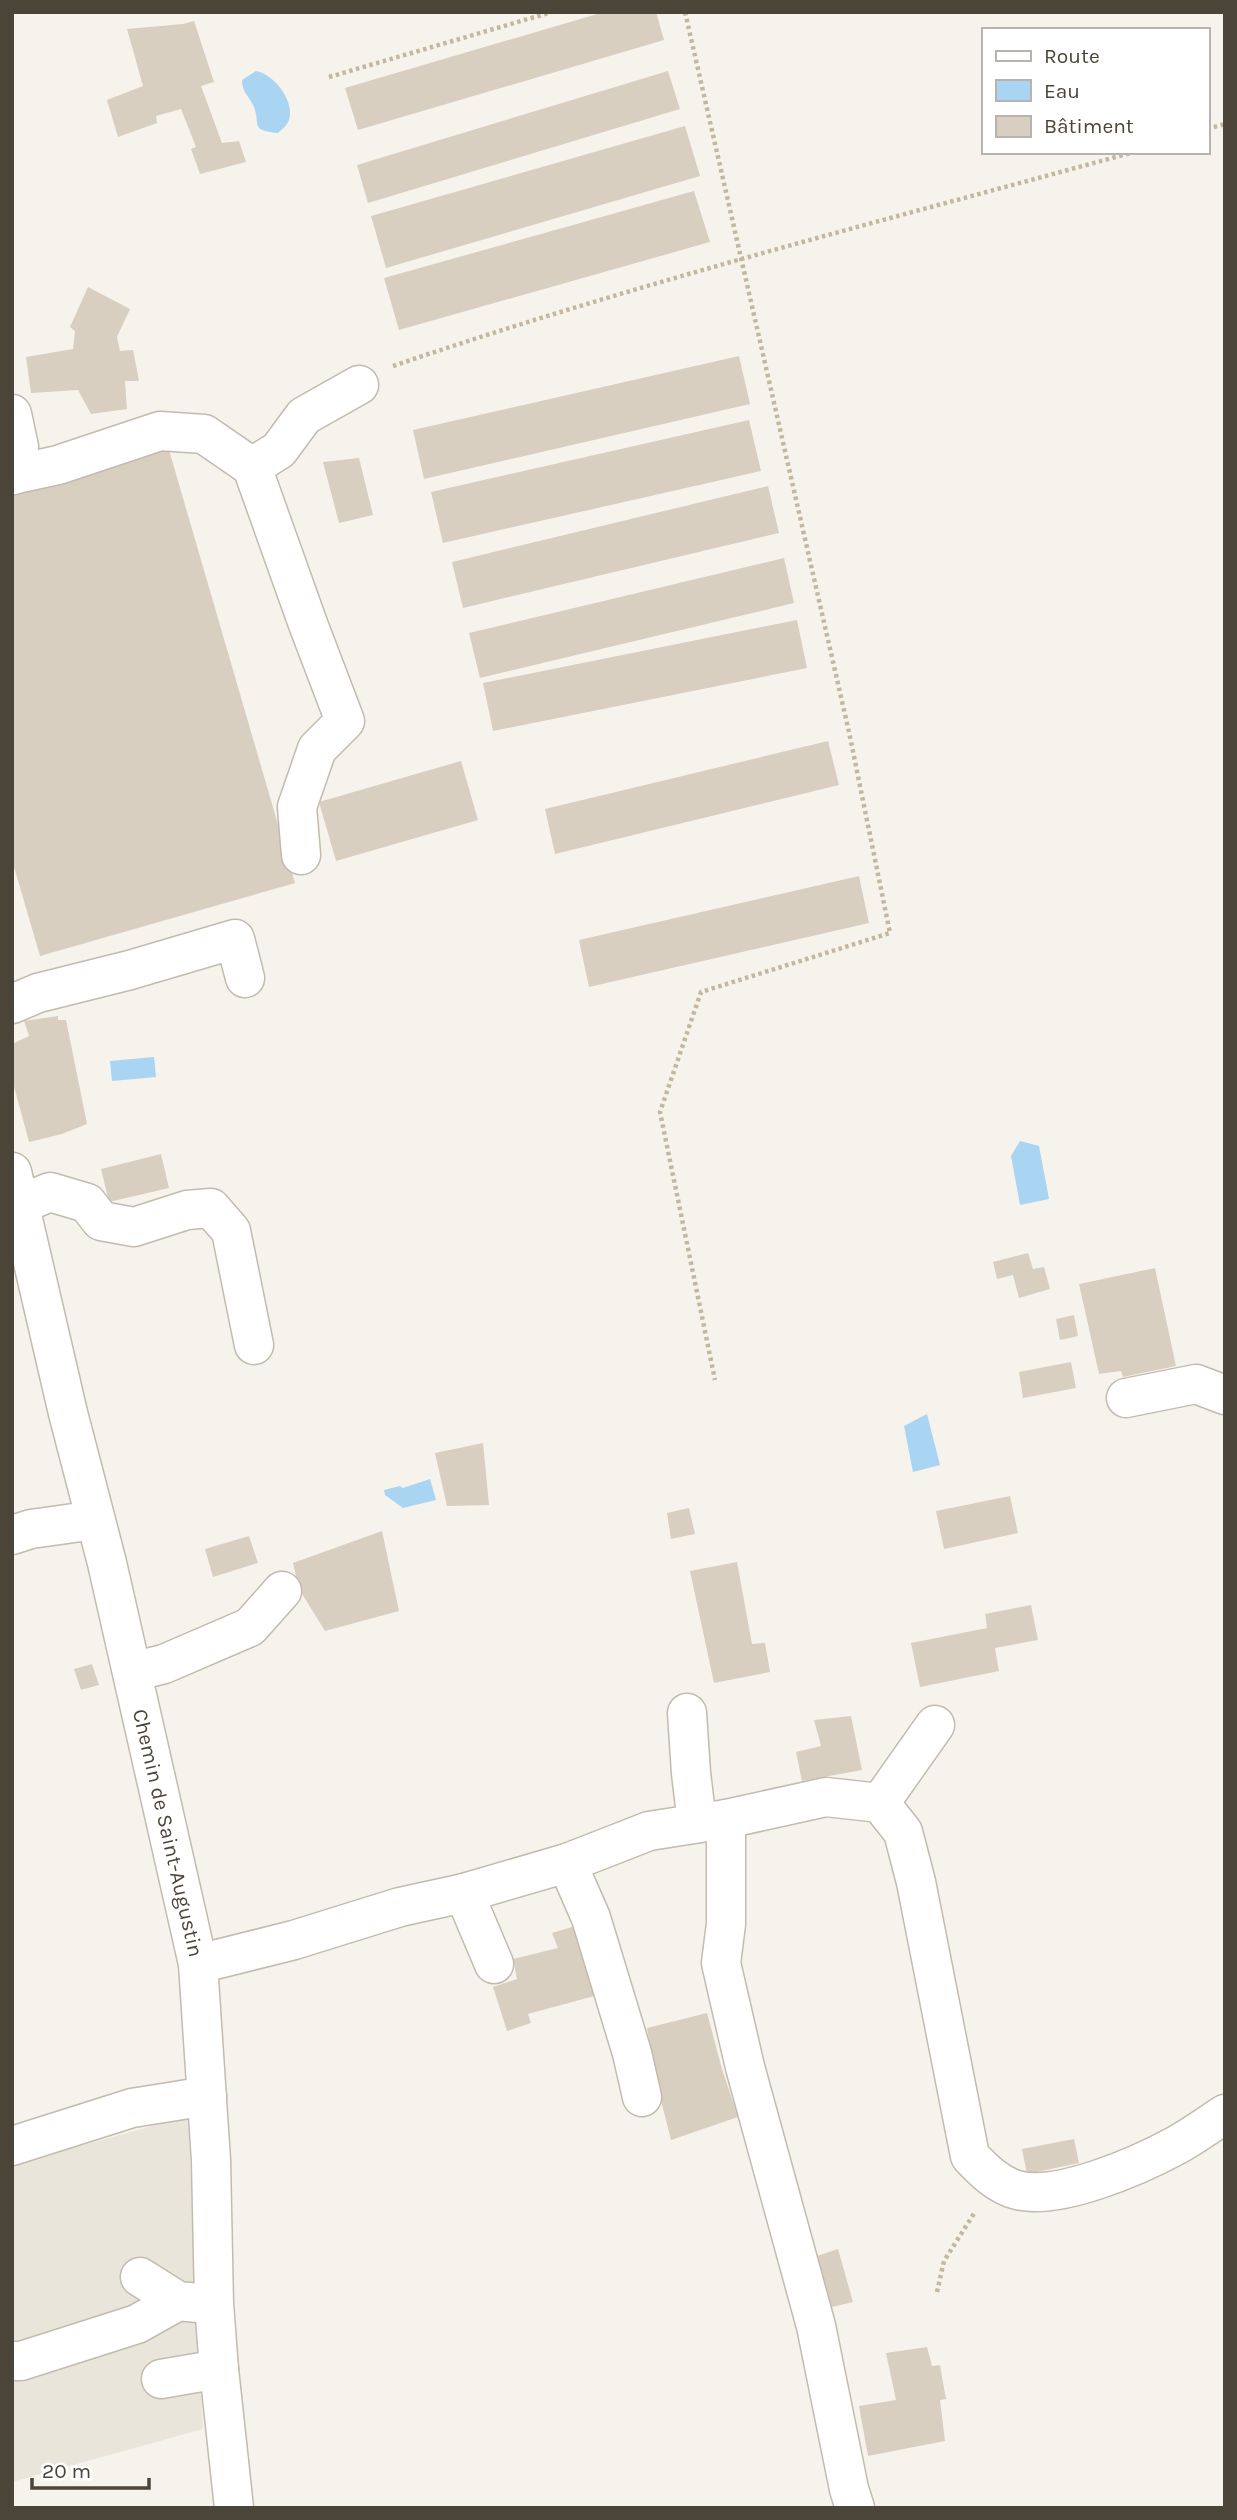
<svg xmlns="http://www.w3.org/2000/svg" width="1237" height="2520" font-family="Karla,sans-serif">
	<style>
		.residential { fill: #eae5da }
		.water { fill: #a9d4f2 }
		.building { fill: #d8cfc1 }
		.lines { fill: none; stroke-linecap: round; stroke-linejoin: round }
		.minor-casing { stroke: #c2bbae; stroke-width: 41 }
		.path { stroke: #c4b79f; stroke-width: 4.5; stroke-dasharray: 3.5 3.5; stroke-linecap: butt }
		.minor { stroke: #fff; stroke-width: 38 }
		.labels { text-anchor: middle; stroke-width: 7; stroke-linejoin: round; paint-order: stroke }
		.street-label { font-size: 21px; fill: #4b4439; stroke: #fff }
	</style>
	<rect width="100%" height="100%" fill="#f6f3ec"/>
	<path class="residential" d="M 188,2116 L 203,2429 L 12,2482 L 12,2165 Z"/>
	<g class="water">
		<path d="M 256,71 C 274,74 295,101 289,120 C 287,126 282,129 278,133 C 249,130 261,125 254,107 C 249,96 242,92 242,80 Z"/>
		<path d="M 154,1057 L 156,1077 L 112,1081 L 110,1061 Z"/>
		<path d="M 1020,1141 L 1039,1146 L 1049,1199 L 1020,1205 L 1011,1156 Z"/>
		<path d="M 927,1414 L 940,1465 L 913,1472 L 904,1426 Z"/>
		<path d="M 430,1479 L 436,1500 L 403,1508 L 385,1495 L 384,1490 L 400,1486 L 403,1488 Z"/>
	</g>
	<g class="building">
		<path d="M 604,12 L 656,12 L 664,40 L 358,130 L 345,88 Z"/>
		<path d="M 194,21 L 214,82 L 201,86 L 222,143 L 239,141 L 246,162 L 200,174 L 191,149 L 196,147 L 181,109 L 156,116 L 157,123 L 118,137 L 107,100 L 143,86 L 127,29 L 183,24 Z"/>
		<path d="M 668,71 L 680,109 L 368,203 L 357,165 Z"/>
		<path d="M 685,126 L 700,176 L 386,268 L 371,216 Z"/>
		<path d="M 694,191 L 710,242 L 399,330 L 384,278 Z"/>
		<path d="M 88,287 L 130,309 L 117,337 L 120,351 L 133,350 L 139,381 L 125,381 L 127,409 L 91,414 L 78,390 L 31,393 L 26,357 L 73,349 L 75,331 L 70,327 Z"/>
		<path d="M 739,356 L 750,404 L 424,479 L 413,430 Z"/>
		<path d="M 749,420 L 761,471 L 443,543 L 431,492 Z"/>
		<path d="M 167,443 L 295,883 L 40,956 L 12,860 L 12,488 Z"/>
		<path d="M 359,458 L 373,515 L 339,523 L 323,462 Z"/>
		<path d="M 768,486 L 779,533 L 463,608 L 452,562 Z"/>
		<path d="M 784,558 L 794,603 L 480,678 L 469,633 Z"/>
		<path d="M 797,620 L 807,668 L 493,731 L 483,683 Z"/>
		<path d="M 828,741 L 839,785 L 555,854 L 545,809 Z"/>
		<path d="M 461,761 L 478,820 L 336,861 L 319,802 Z"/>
		<path d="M 859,876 L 869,923 L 589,987 L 579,940 Z"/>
		<path d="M 58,1016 L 58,1020 L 66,1020 L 87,1124 L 62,1134 L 29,1142 L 12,1079 L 12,1044 L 29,1036 L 24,1021 Z"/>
		<path d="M 161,1154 L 169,1188 L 109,1202 L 101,1169 Z"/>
		<path d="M 1028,1253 L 1033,1269 L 1044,1267 L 1050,1289 L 1019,1298 L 1013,1275 L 997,1279 L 993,1262 Z"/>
		<path d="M 1155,1268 L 1176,1366 L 1123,1377 L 1121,1371 L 1099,1374 L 1079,1284 Z"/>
		<path d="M 1074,1315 L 1078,1336 L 1060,1340 L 1056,1319 Z"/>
		<path d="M 1071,1362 L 1076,1388 L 1023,1398 L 1019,1372 Z"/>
		<path d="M 483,1443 L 489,1505 L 447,1506 L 435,1453 Z"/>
		<path d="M 1010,1496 L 1018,1533 L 944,1549 L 936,1511 Z"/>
		<path d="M 689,1508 L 695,1534 L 671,1539 L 667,1513 Z"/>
		<path d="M 382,1531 L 399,1611 L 325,1631 L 299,1589 L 293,1563 Z"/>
		<path d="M 249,1536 L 258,1563 L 213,1577 L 205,1549 Z"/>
		<path d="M 737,1562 L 752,1644 L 765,1643 L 770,1672 L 714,1683 L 690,1571 Z"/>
		<path d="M 1031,1605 L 1038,1640 L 995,1648 L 999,1671 L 920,1687 L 911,1643 L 987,1628 L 985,1614 Z"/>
		<path d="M 92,1664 L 99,1685 L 81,1690 L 74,1669 Z"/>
		<path d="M 851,1716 L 862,1770 L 802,1781 L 796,1752 L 821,1746 L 814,1720 Z"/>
		<path d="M 585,1923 L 609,1992 L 528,2014 L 531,2023 L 507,2031 L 493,1987 L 517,1979 L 513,1959 L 558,1948 L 552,1933 Z"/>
		<path d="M 707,2013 L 722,2069 L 738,2117 L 671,2140 L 657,2085 L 647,2028 Z"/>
		<path d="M 1074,2139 L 1079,2163 L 1027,2174 L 1022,2149 Z"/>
		<path d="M 838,2249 L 853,2302 L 820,2310 L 805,2260 Z"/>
		<path d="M 927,2347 L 932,2366 L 940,2365 L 946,2399 L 940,2400 L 945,2441 L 868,2456 L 859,2406 L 896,2400 L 886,2353 Z"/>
	</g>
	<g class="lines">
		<g class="minor-casing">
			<g id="minor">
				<path d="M 12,414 L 19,447 L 14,475"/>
				<path d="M 252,467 L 308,624 L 345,721 L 317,749 L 297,807 L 301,855"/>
				<path d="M 12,475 L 58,465 L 160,431 L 204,434 L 252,467 L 279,450 L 304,416 L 359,385"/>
				<path d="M 12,1004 L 38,993 L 130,970 L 235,939 L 245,978"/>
				<path d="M 12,1172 L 68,1413 L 107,1563 L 198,1964 L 211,2160 L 214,2304 L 219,2369 L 234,2508"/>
				<path d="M 19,1205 L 50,1192 L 87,1203 L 101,1221 L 134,1227 L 187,1210 L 211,1208 L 231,1231 L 254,1345"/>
				<path d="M 1126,1398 L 1196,1384 L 1225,1395"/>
				<path d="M 12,1535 L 31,1529 L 95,1520"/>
				<path d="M 132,1672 L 164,1664 L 250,1627 L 282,1591"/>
				<path d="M 687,1713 L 691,1773 L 697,1823"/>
				<path d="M 880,1803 L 935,1725"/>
				<path d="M 726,1819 L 826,1797 L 880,1803 L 903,1832 L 916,1882 L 970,2156 C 983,2170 998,2185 1017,2190 C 1058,2201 1138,2166 1175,2146 C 1192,2137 1208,2125 1225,2114"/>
				<path d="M 567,1863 L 649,1831 L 726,1819 L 726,1924 L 721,1963 L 745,2067 L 816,2326 L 849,2489 L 855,2508"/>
				<path d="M 464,1893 L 567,1863 L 591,1918 L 632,2053 L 642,2097"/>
				<path d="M 198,1964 L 294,1940 L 400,1907 L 464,1893 L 494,1964"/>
				<path d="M 12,2146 L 132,2108 L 207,2096"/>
				<path d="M 140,2277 L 178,2301 L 198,2303"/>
				<path d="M 12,2361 L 21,2361 L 137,2324 L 178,2301"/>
				<path d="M 161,2379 L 219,2369"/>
			</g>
		</g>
		<g class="path">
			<path d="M 685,12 L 849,732 L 890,933 L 701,992 L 660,1112 L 715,1380"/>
			<path d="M 329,77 L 552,12"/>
			<path d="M 1207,129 L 1225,124"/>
			<path d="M 393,366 C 636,283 886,220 1134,152"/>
			<path d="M 937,2292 L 944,2261 L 975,2212"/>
		</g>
		<use href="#minor" class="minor"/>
	</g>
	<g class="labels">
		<g class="street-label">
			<text transform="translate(168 1833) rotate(77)" y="7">Chemin de Saint-Augustin</text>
		</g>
	</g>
	<rect width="1237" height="2520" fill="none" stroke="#4b4439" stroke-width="28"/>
	<rect x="982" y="28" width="228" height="126" fill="#ffffff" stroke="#b7b4b0" stroke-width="2"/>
	<rect x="996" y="51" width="35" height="10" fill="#ffffff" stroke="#b7b4b0" stroke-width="2"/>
	<text x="1044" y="63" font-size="21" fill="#4b4439">Route</text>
	<rect x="996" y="80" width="35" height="21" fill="#a9d4f2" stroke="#b7b4b0" stroke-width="2"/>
	<text x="1044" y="98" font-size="21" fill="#4b4439">Eau</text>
	<rect x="996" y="116" width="35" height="21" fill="#d8cfc1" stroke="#b7b4b0" stroke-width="2"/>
	<text x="1044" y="133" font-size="21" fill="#4b4439">Bâtiment</text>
	<path d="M32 2478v10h117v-10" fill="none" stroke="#4b4439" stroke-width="3.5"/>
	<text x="42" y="2478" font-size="21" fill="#4b4439" stroke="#ffffff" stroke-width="5" paint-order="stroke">20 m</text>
</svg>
